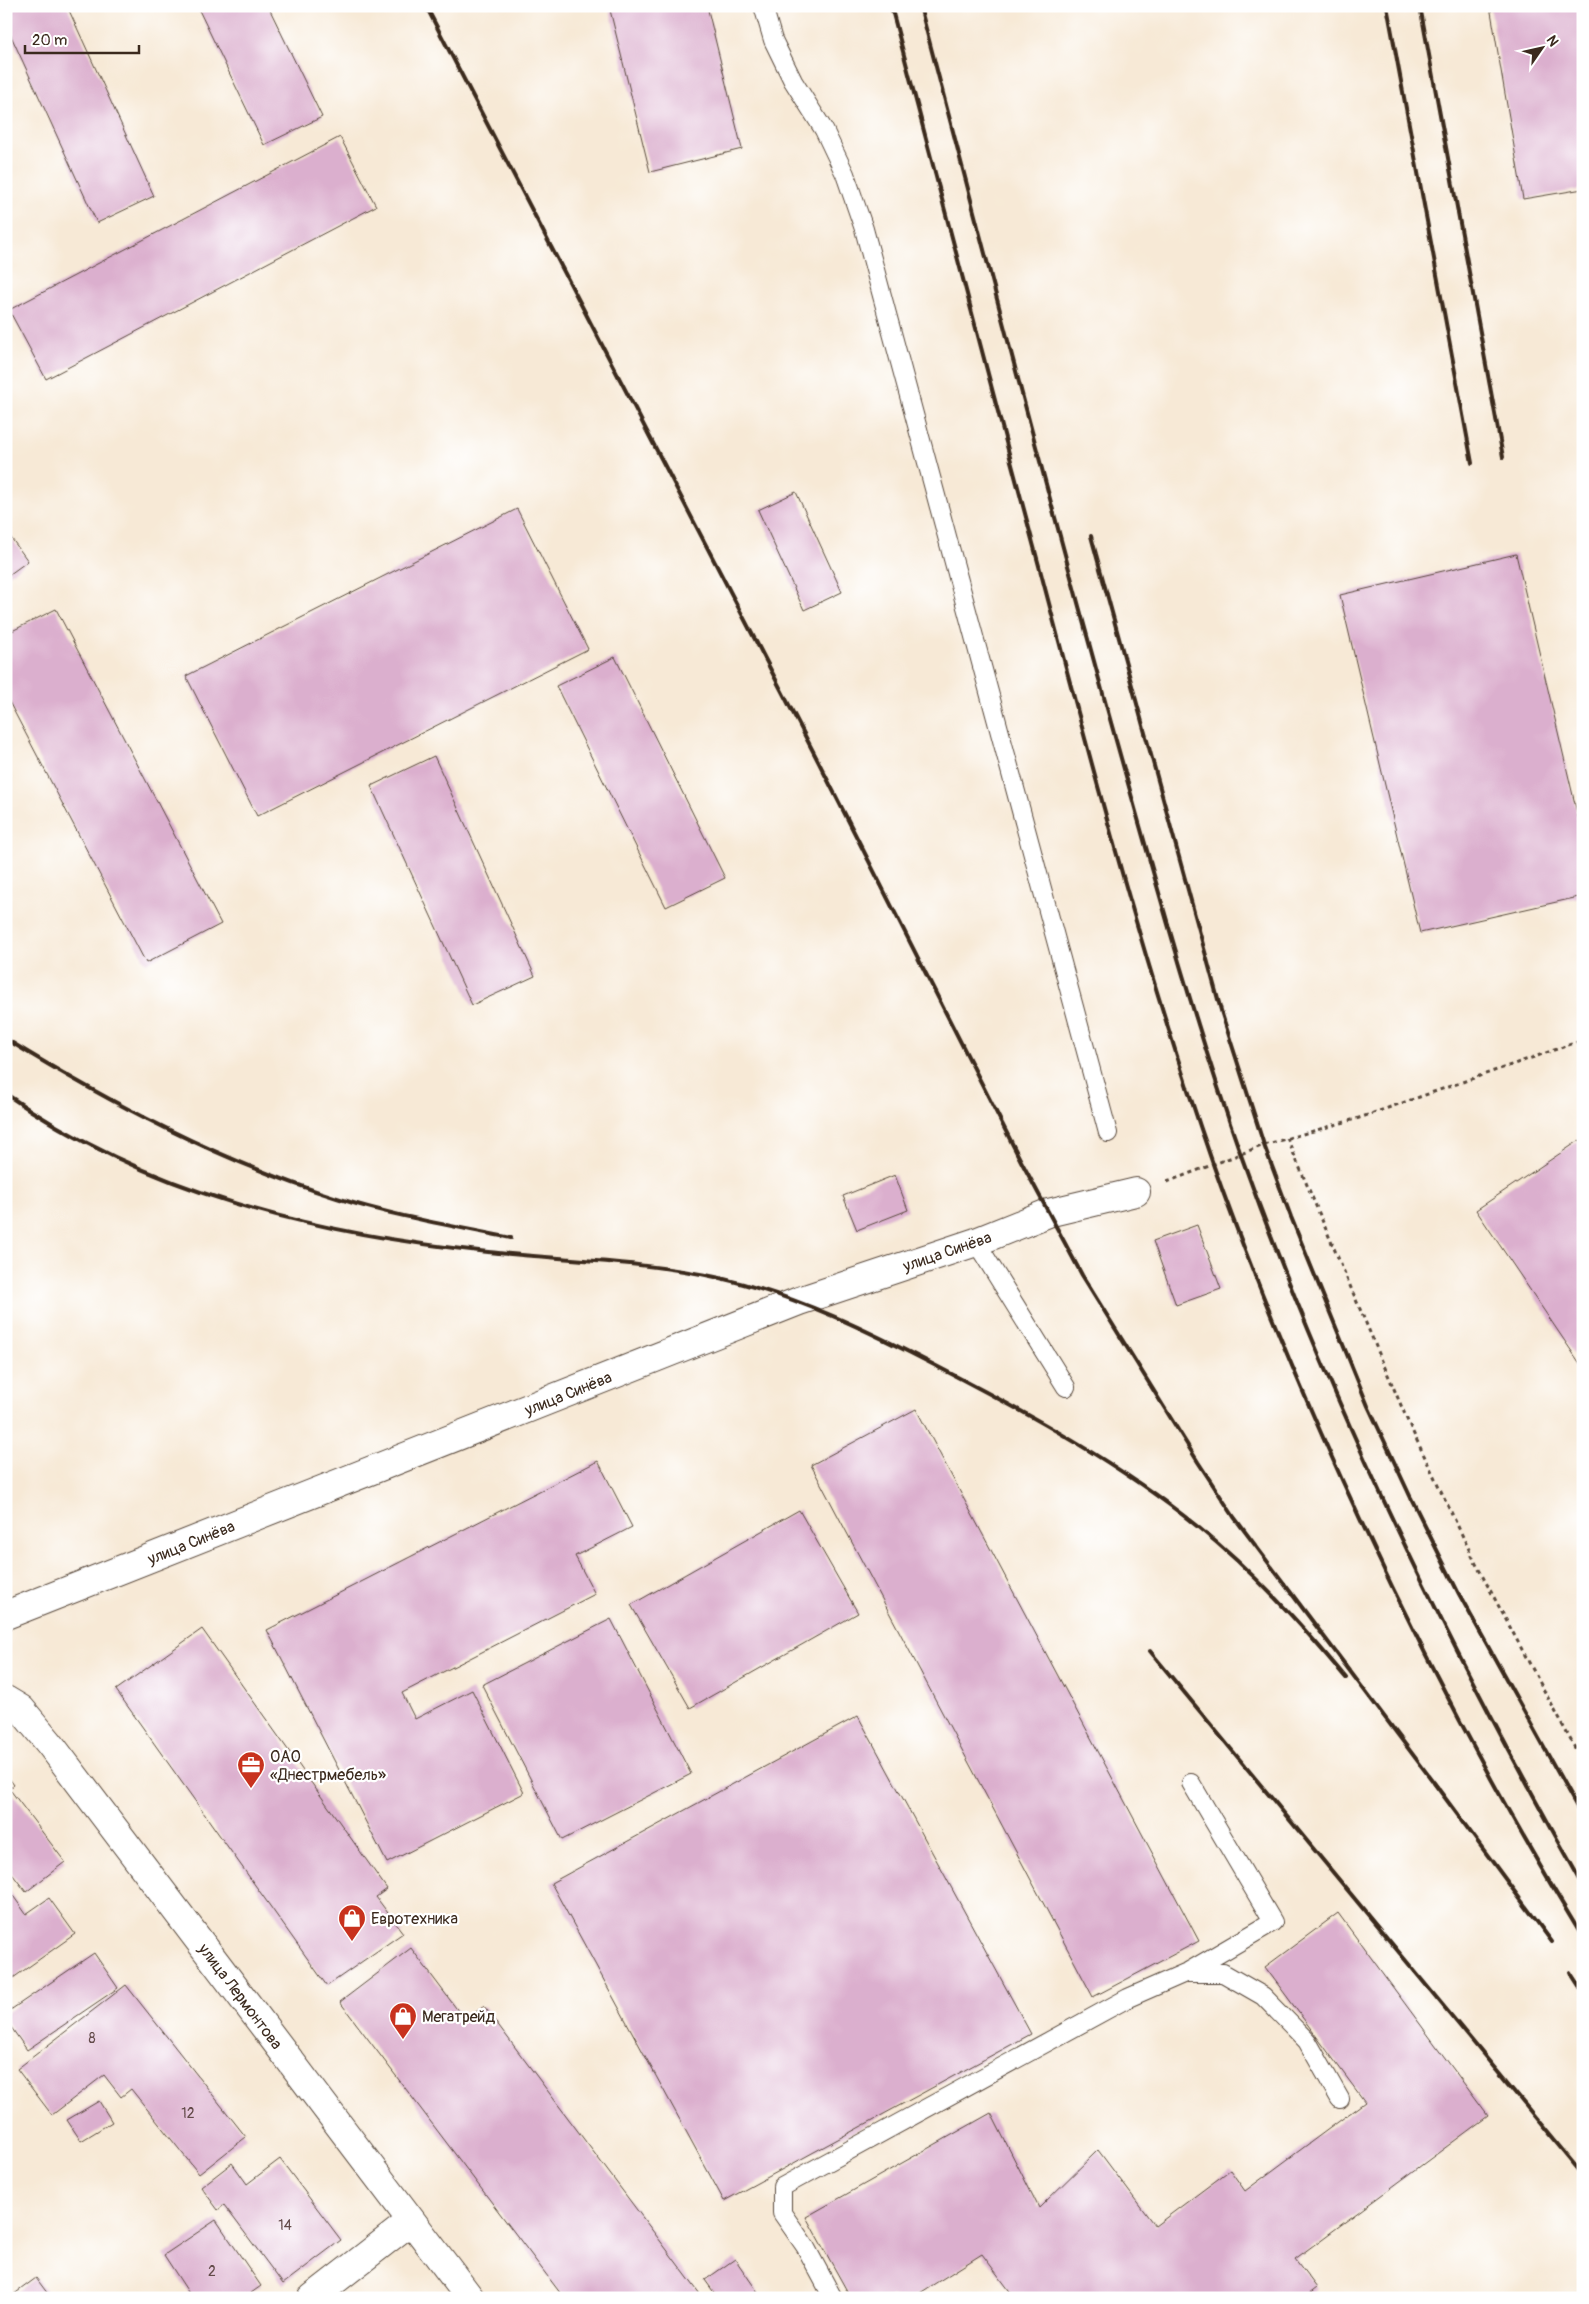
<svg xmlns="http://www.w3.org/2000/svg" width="1589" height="2304" font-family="Pangolin,sans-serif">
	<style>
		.building { fill: #dbafce }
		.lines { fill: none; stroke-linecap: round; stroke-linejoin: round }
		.service-casing { stroke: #57473a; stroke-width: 20 }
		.minor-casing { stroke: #57473a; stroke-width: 30 }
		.path { stroke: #57473a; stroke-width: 3; stroke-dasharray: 4 4; stroke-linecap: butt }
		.service { stroke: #fff; stroke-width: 18 }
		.minor { stroke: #fff; stroke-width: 28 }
		.rail { stroke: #3b2a1e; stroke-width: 4 }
		.labels { text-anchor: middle; stroke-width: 4.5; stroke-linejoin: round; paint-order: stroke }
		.number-label { font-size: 14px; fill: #634b4a }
		.street-label { font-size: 16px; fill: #3b2a1e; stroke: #fff }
		.poi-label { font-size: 16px; fill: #3b2a1e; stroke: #fff; text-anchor: start }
	</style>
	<rect width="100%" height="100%" fill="#fff"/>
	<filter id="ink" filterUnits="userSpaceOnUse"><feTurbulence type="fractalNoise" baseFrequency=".02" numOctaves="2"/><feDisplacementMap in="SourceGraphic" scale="10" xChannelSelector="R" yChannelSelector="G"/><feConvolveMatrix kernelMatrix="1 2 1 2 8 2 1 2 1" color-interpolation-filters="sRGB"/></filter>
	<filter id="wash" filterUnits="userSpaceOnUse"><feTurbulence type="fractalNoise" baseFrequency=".0096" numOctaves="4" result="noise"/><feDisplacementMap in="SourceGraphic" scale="20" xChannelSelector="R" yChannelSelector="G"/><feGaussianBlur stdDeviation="1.12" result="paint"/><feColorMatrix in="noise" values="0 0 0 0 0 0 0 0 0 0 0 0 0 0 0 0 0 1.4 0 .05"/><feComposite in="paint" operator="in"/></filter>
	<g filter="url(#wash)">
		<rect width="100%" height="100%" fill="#f7e9d6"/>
		<g id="blocks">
			<g class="building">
				<path d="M 6,6 L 67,6 L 154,196 L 97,223 L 6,25 Z"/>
				<path d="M 197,6 L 268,6 L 322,117 L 264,145 Z"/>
				<path d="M 609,6 L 707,6 L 742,149 L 650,172 Z"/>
				<path d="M 1490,6 L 1583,6 L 1583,189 L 1523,199 Z"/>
				<path d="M 340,137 L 376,206 L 46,379 L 9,310 Z"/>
				<path d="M 796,492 L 842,592 L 804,610 L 758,510 Z"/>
				<path d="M 517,509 L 588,649 L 257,816 L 186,676 Z"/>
				<path d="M 6,531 L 28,561 L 6,577 Z"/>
				<path d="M 1516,554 L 1583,838 L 1583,896 L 1420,933 L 1340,595 Z"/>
				<path d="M 56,609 L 221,924 L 146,963 L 6,696 L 6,634 Z"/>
				<path d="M 615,657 L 725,878 L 666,907 L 556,686 Z"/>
				<path d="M 434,756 L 535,976 L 472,1005 L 371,786 Z"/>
				<path d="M 1580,1140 L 1583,1144 L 1583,1368 L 1476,1210 Z"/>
				<path d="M 895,1175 L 908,1210 L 857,1230 L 843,1196 Z"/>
				<path d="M 1197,1225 L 1221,1289 L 1176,1305 L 1153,1241 Z"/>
				<path d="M 916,1409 L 1199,1941 L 1093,1997 L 811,1465 Z"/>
				<path d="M 598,1461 L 632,1527 L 575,1556 L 595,1594 L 402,1693 L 415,1719 L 472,1690 L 524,1793 L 387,1863 L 267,1630 Z"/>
				<path d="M 799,1510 L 858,1613 L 690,1708 L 631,1605 Z"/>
				<path d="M 611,1619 L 691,1774 L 562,1840 L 482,1685 Z"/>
				<path d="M 202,1629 L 387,1889 L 376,1897 L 403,1933 L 327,1986 L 116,1690 Z"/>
				<path d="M 858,1716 L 1031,2034 L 724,2201 L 551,1883 Z"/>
				<path d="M 6,1774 L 14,1785 L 6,1791 Z"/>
				<path d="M 11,1791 L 65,1862 L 26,1892 L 6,1866 L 6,1795 Z"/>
				<path d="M 9,1890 L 26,1914 L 49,1898 L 75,1934 L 6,1983 L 6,1892 Z"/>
				<path d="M 1338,1913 L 1488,2116 L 1295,2259 L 1317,2288 L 1304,2298 L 1015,2298 L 982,2254 L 912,2298 L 851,2298 L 806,2217 L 991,2113 L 1039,2208 L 1098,2150 L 1155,2226 L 1230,2170 L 1245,2191 L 1365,2102 L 1265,1967 Z"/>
				<path d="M 411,1948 L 465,2020 L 484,2006 L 703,2298 L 564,2298 L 340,2002 Z"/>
				<path d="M 94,1953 L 118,1988 L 27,2050 L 6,2020 L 6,2013 Z"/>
				<path d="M 126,1985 L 246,2137 L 199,2174 L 131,2089 L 121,2097 L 104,2075 L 52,2115 L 17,2069 Z"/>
				<path d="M 99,2101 L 112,2122 L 81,2141 L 67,2120 Z"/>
				<path d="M 280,2159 L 341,2240 L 283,2284 L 224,2205 L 218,2210 L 201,2187 L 232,2163 L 247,2184 Z"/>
				<path d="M 216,2220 L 261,2286 L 244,2298 L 192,2298 L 164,2255 Z"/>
				<path d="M 735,2259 L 762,2298 L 718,2298 L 705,2280 Z"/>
				<path d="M 36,2278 L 51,2298 L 9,2298 Z"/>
			</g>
		</g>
	</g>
	<g filter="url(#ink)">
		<use href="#blocks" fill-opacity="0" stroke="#57473a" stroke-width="1"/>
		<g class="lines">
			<g class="service-casing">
				<g id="service">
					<path d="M 763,6 L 773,40 L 793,81 L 824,130 L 845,174 L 864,229 L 1108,1133"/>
					<path d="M 976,1242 L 1066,1387"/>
					<path d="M 1186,1973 L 1273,1922 L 1191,1783"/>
					<path d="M 833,2298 L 805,2246 L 782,2213 L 782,2187 L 1128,1998 L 1185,1973 L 1223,1973 L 1263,1996 L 1307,2041 L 1340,2099"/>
				</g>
			</g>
			<g class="minor-casing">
				<g id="minor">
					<path d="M 6,1615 L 799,1301 L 976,1242 L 1048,1213 L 1136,1192"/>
					<path d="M 6,1700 L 21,1709 L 50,1744 L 470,2298"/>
					<path d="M 312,2298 L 411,2221"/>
				</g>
			</g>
			<g class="path">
				<path d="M 1287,1138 L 1409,1424 L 1475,1562 L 1583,1763"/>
				<path d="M 1167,1182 L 1264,1145 L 1359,1118 L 1583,1040"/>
			</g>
			<use href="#service" class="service"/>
			<use href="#minor" class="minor"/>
			<g class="rail">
				<path d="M 426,6 L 815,755 L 1021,1161 L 1082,1275 L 1198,1462 L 1234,1517 L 1438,1788"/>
				<path d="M 891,6 C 941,197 991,387 1042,577 C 1094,774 1146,972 1213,1164 C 1245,1255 1282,1344 1321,1433 C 1398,1607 1484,1776 1583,1938"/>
				<path d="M 920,6 C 985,252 1048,499 1117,744 C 1156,883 1194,1022 1242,1158 C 1332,1410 1451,1652 1583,1885"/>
				<path d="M 1387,6 L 1472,463"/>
				<path d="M 1420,6 L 1503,457"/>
				<path d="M 1091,536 L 1222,1014 L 1264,1145 L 1291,1217 L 1368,1406 L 1411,1498 L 1459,1594 L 1583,1818"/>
				<path d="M 6,1039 C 110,1103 220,1161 337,1198 C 393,1216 453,1226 511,1238"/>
				<path d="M 6,1094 C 149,1194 316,1234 488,1252 C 565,1260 643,1261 720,1278 C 798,1296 871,1332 942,1369 C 1031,1415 1120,1464 1198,1527 C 1253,1571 1301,1624 1346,1678"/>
				<path d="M 1150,1651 L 1583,2175"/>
				<path d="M 1434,1783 L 1552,1942"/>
				<path d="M 1570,1972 L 1583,1992"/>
			</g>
		</g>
	</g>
	<defs>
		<g id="office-pin" transform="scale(1.4375)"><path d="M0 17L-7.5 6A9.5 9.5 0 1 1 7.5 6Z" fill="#c8321e" stroke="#fff"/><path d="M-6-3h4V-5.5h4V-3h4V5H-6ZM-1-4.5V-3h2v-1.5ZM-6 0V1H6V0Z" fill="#fff"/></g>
		<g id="shop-pin" transform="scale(1.4375)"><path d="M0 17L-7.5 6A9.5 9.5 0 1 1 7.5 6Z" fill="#c8321e" stroke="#fff"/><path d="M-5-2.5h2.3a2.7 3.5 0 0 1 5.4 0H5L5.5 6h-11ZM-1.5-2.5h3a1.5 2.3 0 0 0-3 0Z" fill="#fff"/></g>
	</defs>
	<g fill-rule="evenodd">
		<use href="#office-pin" x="251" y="1765"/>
		<use href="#shop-pin" x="352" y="1918"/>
		<use href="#shop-pin" x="403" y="2016"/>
	</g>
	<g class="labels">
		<g class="number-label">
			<text x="92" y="2043">8</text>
			<text x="188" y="2118">12</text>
			<text x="285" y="2230">14</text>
			<text x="212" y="2276">2</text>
		</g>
		<g class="street-label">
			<text transform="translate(947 1251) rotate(-19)" y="6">улица Синёва</text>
			<text transform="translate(568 1393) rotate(-22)" y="6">улица Синёва</text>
			<text transform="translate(191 1542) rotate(-22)" y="6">улица Синёва</text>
			<text transform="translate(241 1996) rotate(53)" y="6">улица Лермонтова</text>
		</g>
		<g class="poi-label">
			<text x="270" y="1762">ОАО<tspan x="270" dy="18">«Днестрмебель»</tspan></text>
			<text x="371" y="1924">Евротехника</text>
			<text x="422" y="2022">Мегатрейд</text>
		</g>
	</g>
	<rect width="1589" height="2304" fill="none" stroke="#fff" stroke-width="25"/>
	<g transform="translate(1542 48) rotate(56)" stroke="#ffffff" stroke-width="4" paint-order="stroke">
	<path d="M0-4L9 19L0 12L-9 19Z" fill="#3b2a1e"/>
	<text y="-8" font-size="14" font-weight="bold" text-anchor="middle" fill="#3b2a1e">N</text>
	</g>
	<path d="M25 45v8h114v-8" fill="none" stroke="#3b2a1e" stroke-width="2.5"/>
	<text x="32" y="45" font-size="15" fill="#3b2a1e" stroke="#ffffff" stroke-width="4" paint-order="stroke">20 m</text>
</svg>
